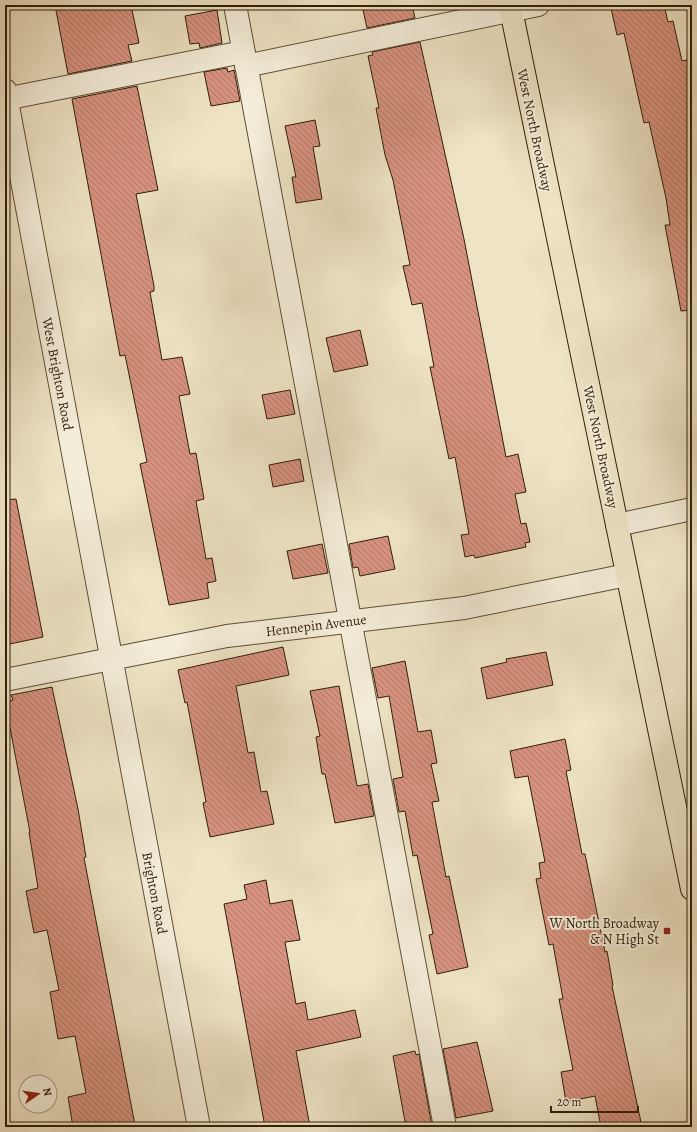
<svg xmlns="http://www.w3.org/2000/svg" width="697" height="1132" font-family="Alegreya,serif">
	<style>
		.building { fill: url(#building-back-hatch); stroke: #2f1e08 }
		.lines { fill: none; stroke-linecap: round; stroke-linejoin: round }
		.minor-casing { stroke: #5f4f37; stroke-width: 24 }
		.major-casing { stroke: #2f1e08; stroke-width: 24 }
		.minor { stroke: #f4edd9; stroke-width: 22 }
		.major { stroke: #eee3c4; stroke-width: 22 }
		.poi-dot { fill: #8f2418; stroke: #f4edd9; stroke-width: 1.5 }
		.labels { text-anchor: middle; stroke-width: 4; stroke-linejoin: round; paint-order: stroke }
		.street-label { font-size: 14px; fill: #2f1e08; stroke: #f4edd9 }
		.poi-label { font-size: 14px; fill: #2f1e08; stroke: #f4edd9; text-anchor: end }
	</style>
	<defs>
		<pattern id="building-back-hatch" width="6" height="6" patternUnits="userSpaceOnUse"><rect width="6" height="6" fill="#d89380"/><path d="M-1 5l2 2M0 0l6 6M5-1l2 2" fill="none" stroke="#b07767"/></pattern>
	</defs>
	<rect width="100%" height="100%" fill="#eee3c4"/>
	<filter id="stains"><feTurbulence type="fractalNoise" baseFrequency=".005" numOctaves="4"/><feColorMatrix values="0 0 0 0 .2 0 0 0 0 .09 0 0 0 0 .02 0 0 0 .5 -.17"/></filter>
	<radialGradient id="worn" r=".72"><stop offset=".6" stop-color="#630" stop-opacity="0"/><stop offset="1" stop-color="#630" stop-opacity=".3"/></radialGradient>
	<g class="building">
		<path d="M 55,5 L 131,5 L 139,43 L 128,45 L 132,61 L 68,74 Z"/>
		<path d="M 362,5 L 412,5 L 415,18 L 367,28 Z"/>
		<path d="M 625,5 L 664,5 L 668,22 L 673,21 L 682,61 L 687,60 L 692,81 L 692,310 L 681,311 L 665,225 L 670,225 L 666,198 L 649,122 L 644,123 L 624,33 L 617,35 L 611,8 Z"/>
		<path d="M 217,10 L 222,43 L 200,48 L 199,43 L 190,44 L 185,16 Z"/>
		<path d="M 420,42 L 464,239 L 506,457 L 518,454 L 526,492 L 515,494 L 521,524 L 526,523 L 530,542 L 525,543 L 526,547 L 475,558 L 474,555 L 465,557 L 461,535 L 469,534 L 455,457 L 449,459 L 430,367 L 434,367 L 422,303 L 412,305 L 403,266 L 410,265 L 393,180 L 385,155 L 376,108 L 379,108 L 368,56 L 373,55 L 372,52 Z"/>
		<path d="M 227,68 L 228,72 L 234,70 L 240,101 L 211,106 L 204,72 Z"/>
		<path d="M 137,86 L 158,190 L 136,194 L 154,286 L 154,291 L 150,292 L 162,360 L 182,357 L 190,394 L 179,396 L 190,454 L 196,453 L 204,499 L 196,501 L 206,559 L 212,558 L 216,581 L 207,583 L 209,598 L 169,605 L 140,464 L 147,462 L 125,355 L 120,356 L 72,99 Z"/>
		<path d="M 315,120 L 320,146 L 313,147 L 322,199 L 296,203 L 292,177 L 296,177 L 285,126 Z"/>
		<path d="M 360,330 L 368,365 L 334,372 L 326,338 Z"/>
		<path d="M 290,390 L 295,414 L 267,419 L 262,395 Z"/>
		<path d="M 300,459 L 304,481 L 273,487 L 269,465 Z"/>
		<path d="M 16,499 L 43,637 L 5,645 L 5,500 Z"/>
		<path d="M 388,536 L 395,569 L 360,576 L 358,567 L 353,568 L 349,544 Z"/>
		<path d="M 322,544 L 328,573 L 293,579 L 287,551 Z"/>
		<path d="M 283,647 L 289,675 L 236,686 L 248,753 L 254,752 L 261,792 L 267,791 L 274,824 L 210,837 L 203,803 L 206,802 L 187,702 L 185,703 L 178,670 Z"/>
		<path d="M 546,652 L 553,685 L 487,699 L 481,668 L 507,662 L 506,659 Z"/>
		<path d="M 405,661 L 418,732 L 431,730 L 437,763 L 431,764 L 439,801 L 432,802 L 446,877 L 449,876 L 468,967 L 437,974 L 429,935 L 433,934 L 417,855 L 413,856 L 405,811 L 399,812 L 393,779 L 403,777 L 389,696 L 378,698 L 372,668 Z"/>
		<path d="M 339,686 L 357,786 L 368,784 L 374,816 L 335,823 L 325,774 L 322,774 L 316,737 L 320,736 L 310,691 Z"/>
		<path d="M 52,687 L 78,809 L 86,857 L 84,858 L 135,1125 L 122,1127 L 73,1127 L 68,1097 L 86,1093 L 75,1036 L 58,1039 L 50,992 L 59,990 L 47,930 L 34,933 L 26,891 L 38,888 L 29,832 L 30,832 L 5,702 L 13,700 L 11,695 Z"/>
		<path d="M 565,739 L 571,770 L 566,771 L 582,854 L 585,854 L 605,952 L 607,951 L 613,985 L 612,986 L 642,1127 L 601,1127 L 595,1096 L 566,1102 L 561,1072 L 573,1070 L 559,999 L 563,999 L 553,944 L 549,945 L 536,879 L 541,878 L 539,863 L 545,862 L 528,776 L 515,778 L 510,751 Z"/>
		<path d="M 266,880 L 270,904 L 292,900 L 300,940 L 285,942 L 296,1004 L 305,1002 L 308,1020 L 355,1010 L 361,1037 L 296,1051 L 310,1127 L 265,1127 L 224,904 L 247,899 L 244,885 Z"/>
		<path d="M 477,1042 L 493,1111 L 456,1118 L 443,1049 Z"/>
		<path d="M 415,1051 L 416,1055 L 419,1054 L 432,1127 L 406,1127 L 393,1056 Z"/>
	</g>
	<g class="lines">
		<g class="minor-casing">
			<g id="minor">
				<path d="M 235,5 L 445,1127"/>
				<path d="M 246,66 L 538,5"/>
				<path d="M 5,90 L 199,1127"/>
				<path d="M 5,99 L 243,52"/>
				<path d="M 617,525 L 692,509"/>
				<path d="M 5,680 L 227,636 L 464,608 L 627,575"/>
			</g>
		</g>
		<g class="major-casing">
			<path id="major" d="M 510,5 L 692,889"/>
		</g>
		<use href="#minor" class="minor"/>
		<use href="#major" class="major"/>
	</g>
	<rect class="poi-dot" x="663" y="927" width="8" height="8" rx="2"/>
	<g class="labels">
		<g class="street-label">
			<text transform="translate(535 130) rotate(78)" y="5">West North Broadway</text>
			<text transform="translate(58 374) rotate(79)" y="5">West Brighton Road</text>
			<text transform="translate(601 447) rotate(78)" y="5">West North Broadway</text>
			<text transform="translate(316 625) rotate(-7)" y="5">Hennepin Avenue</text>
			<text transform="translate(155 893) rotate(79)" y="5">Brighton Road</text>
		</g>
		<g class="poi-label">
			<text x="659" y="928">W North Broadway<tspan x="659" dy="16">&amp; N High St</tspan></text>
		</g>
	</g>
	<rect width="697" height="1132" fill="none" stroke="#eee3c4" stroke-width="20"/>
	<rect x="6" y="6" width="685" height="1120" fill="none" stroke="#2f1e08" stroke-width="2"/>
	<rect x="10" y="10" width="677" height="1112" fill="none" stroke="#2f1e08"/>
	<g transform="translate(38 1094) rotate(77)"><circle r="19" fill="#f4edd9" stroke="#a59a85"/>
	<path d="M0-3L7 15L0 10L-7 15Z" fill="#8f2418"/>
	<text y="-6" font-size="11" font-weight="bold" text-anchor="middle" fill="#2f1e08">N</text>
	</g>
	<path d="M551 1106v6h87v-6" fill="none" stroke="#2f1e08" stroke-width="2"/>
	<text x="557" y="1106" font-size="12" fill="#2f1e08" stroke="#f4edd9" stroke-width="3" paint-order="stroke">20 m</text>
	<rect width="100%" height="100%" filter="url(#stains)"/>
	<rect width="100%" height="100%" fill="url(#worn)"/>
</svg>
